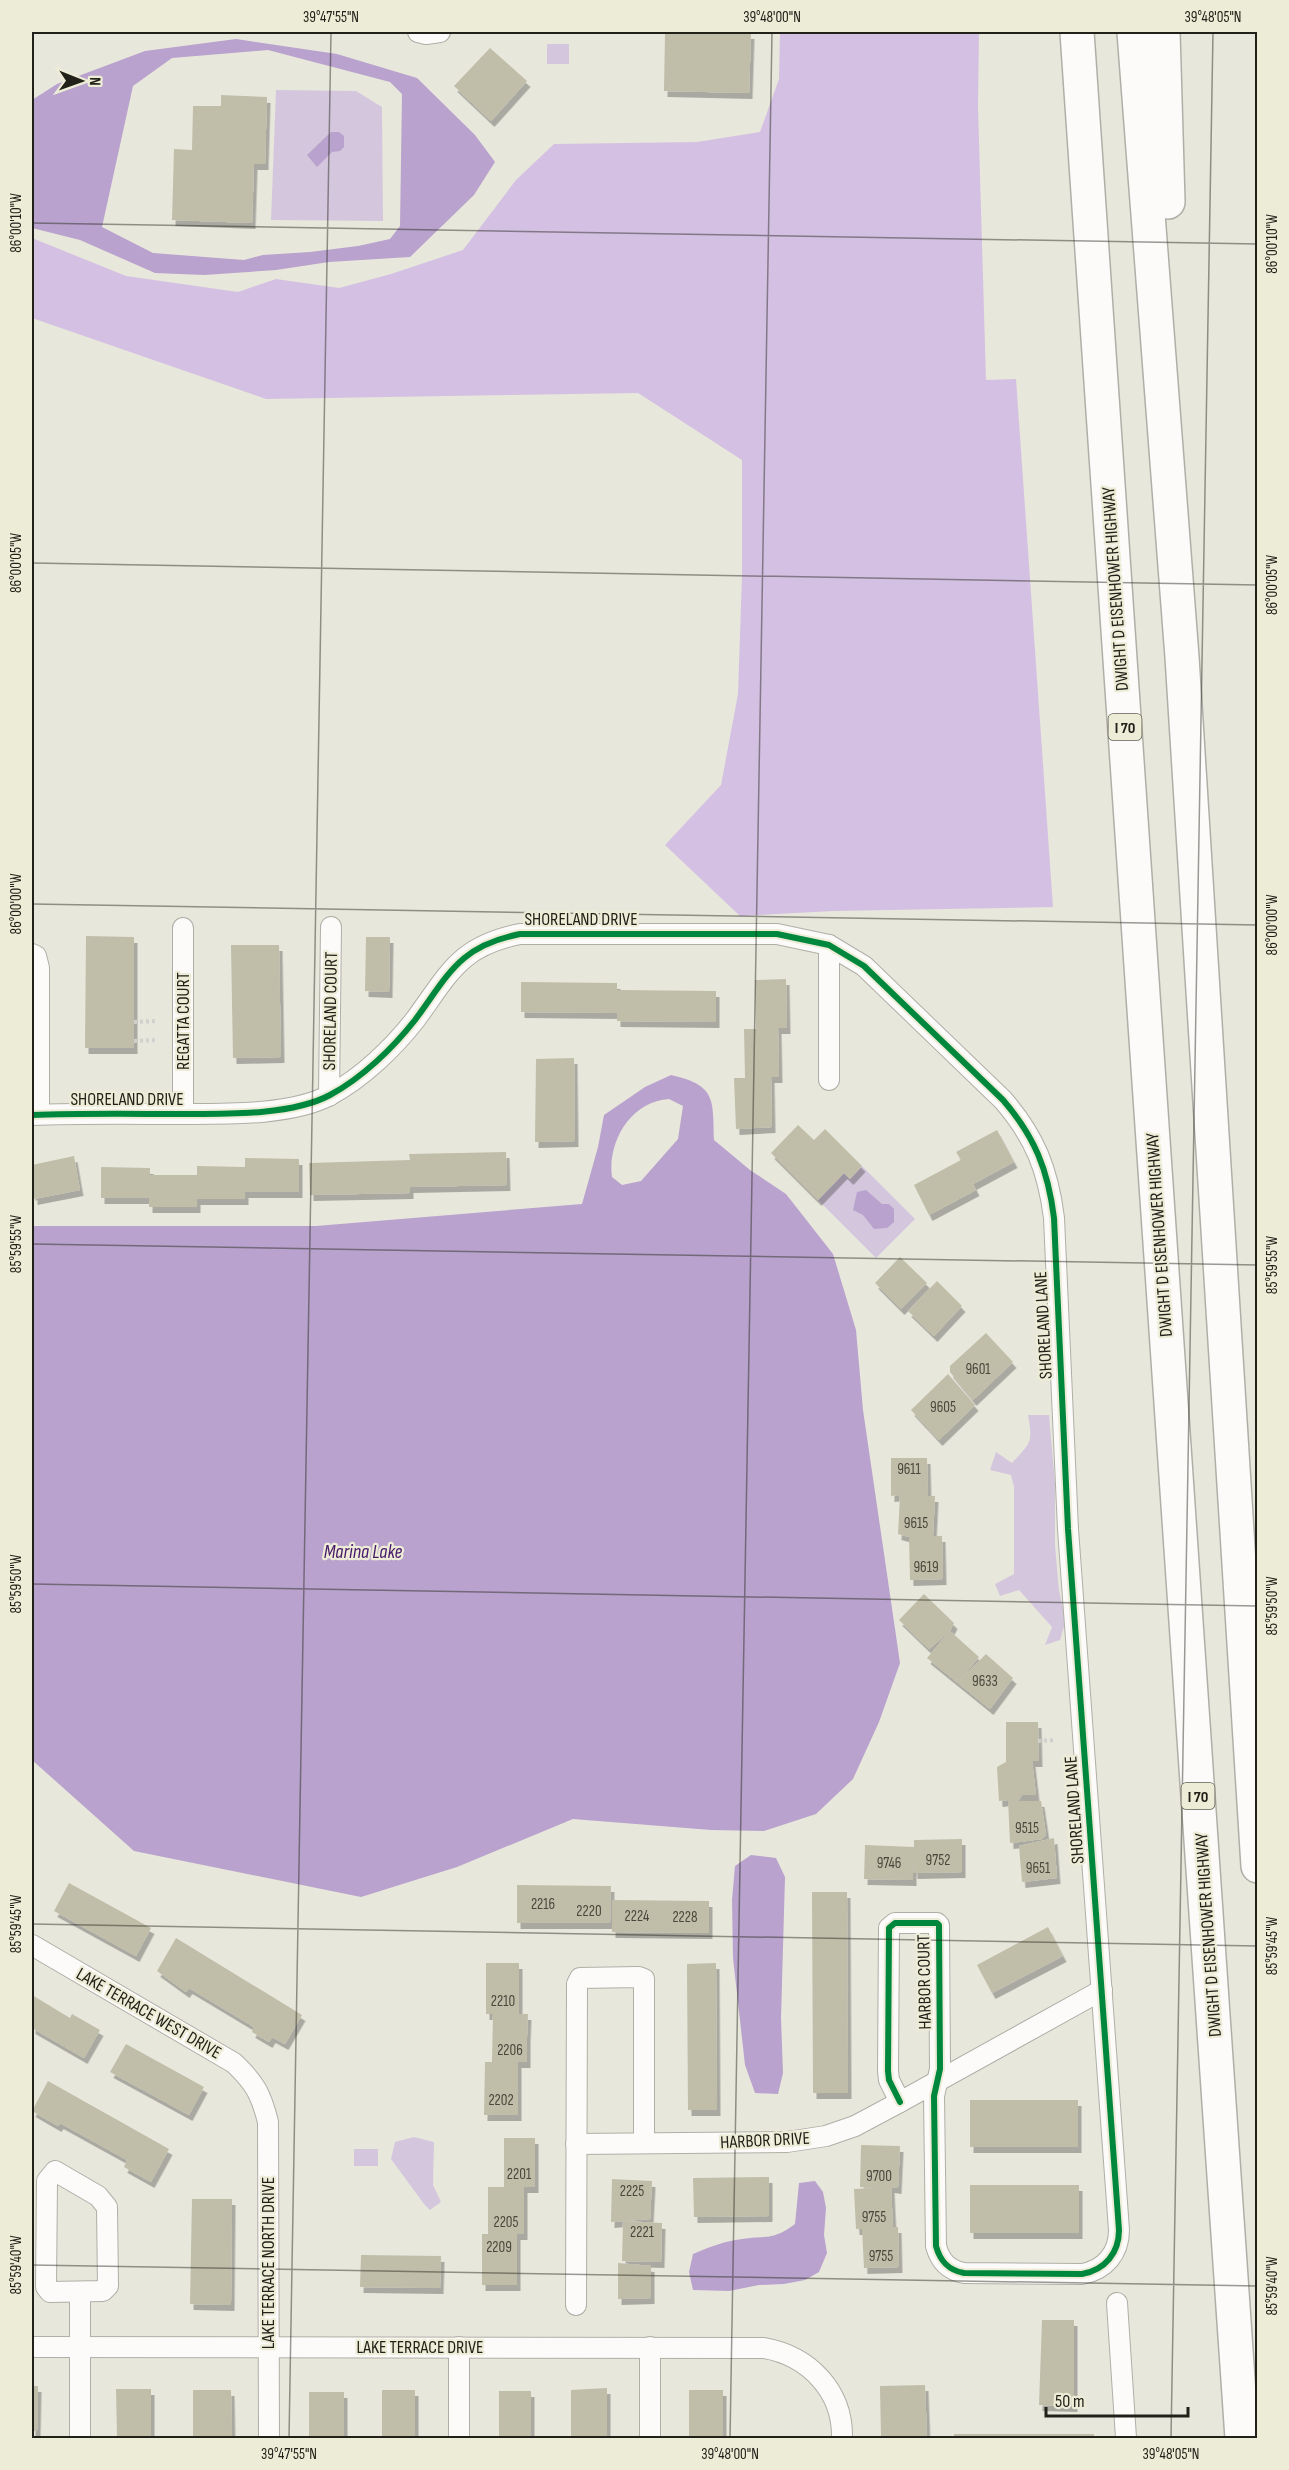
<svg xmlns="http://www.w3.org/2000/svg" width="1289" height="2470" font-family="'Sofia Sans Condensed',sans-serif">
	<style>
		.green { fill: #d4c7dd }
		.forest { fill: #d4c0e2 }
		.water { fill: #b9a2cd; fill-rule: evenodd }
		.building { fill: #c0bea9; filter: url(#shadow) }
		.lines { fill: none; stroke-linecap: round; stroke-linejoin: round }
		.street-casing { stroke: #b0afa7; stroke-width: 22 }
		.highway-casing { stroke: #b0afa7; stroke-width: 36 }
		.path { stroke: #d0d0cd; stroke-width: 4; stroke-dasharray: 3 3; stroke-linecap: butt }
		.street { stroke: #fcfbfa; stroke-width: 20 }
		.highway { stroke: #fcfbfa; stroke-width: 33 }
		.cycleway-casing { stroke: #edecd7; stroke-width: 10 }
		.cycleway { stroke: #00873e; stroke-width: 6 }
		.ticks { fill: none; stroke: #212119; stroke-width: 1.5; stroke-opacity: 0.45 }
		.labels { text-anchor: middle; stroke-width: 4.5; stroke-linejoin: round; paint-order: stroke }
		.number-label { font-size: 15px; fill: #49483d }
		.shield { fill: #edecd7; stroke: #5e5e52; stroke-width: 1.5 }
		.shield-label { font-size: 16px; font-weight: bold; fill: #212119 }
		.street-label { font-size: 18px; fill: #212119; stroke: #edecd7 }
		.water-label { font-size: 20px; font-style: italic; fill: #471969; stroke: #edecd7 }
		.neatline { fill: none; stroke: #212119; stroke-width: 2 }
		.ticks-label { font-size: 15px; text-anchor: middle; fill: #212119 }
	</style>
	<defs>
		<filter id="shadow"><feDropShadow dx="3.5" dy="6" stdDeviation="0" flood-color="#0004"/></filter>
	</defs>
	<rect width="100%" height="100%" fill="#e8e7dc"/>
	<g class="green">
		<rect x="547" y="44" width="22" height="20"/>
		<path d="M 276,90 L 356,91 L 382,107 L 383,221 L 271,220 Z"/>
		<path d="M 862,1166 L 915,1219 L 876,1258 L 818,1200 L 844,1173 L 850,1179 Z"/>
		<path d="M 1028,1415 L 1049,1415 L 1055,1483 L 1055,1545 L 1059,1591 L 1066,1620 L 1060,1640 L 1045,1645 L 1052,1627 L 1019,1590 L 1000,1596 L 995,1584 L 1014,1574 L 1014,1487 L 1011,1475 L 990,1470 L 996,1452 L 1012,1463 C 1031,1442 1033,1443 1028,1415 Z"/>
		<path d="M 414,2137 L 434,2142 L 433,2185 L 441,2202 L 430,2210 L 424,2204 L 391,2159 L 395,2142 Z"/>
		<rect x="354" y="2149" width="24" height="17"/>
	</g>
	<path class="forest" d="M 780,32 L 979,32 L 978,107 L 986,380 L 1016,379 L 1053,907 L 834,911 L 740,916 L 665,845 L 721,785 L 738,694 L 742,576 L 742,460 L 638,393 L 266,399 L 32,318 L 32,238 L 126,276 L 238,292 L 276,279 L 339,288 L 391,274 L 463,250 L 516,180 L 554,144 L 697,142 L 760,132 L 779,79 Z"/>
	<g class="water">
		<path d="M 236,39 L 337,54 L 417,78 L 475,135 L 495,162 L 474,195 L 410,257 L 329,262 L 276,270 L 204,275 L 155,273 L 80,240 L 32,228 L 32,100 L 57,84 L 145,51 ZM 268,50 L 390,82 L 402,94 L 400,226 L 390,239 L 358,246 L 310,252 L 263,255 L 244,260 L 153,253 L 102,227 L 133,86 L 172,58 Z"/>
		<path d="M 331,132 L 339,132 L 344,136 L 344,147 L 340,151 L 332,152 L 317,167 L 307,155 Z"/>
		<path d="M 671,1075 C 716,1085 713,1099 714,1140 L 750,1170 L 786,1194 L 833,1254 L 856,1330 L 863,1410 L 900,1663 L 879,1722 L 853,1779 L 816,1814 L 764,1831 L 711,1830 L 573,1819 L 457,1867 L 361,1897 L 134,1851 L 32,1760 L 32,1226 L 316,1226 L 582,1204 L 598,1147 L 604,1115 L 645,1087 ZM 669,1099 L 683,1106 L 678,1139 L 641,1181 L 622,1185 L 612,1177 C 607,1142 631,1101 669,1099 Z"/>
		<path d="M 866,1190 L 882,1204 L 889,1204 L 894,1209 L 894,1222 L 887,1228 L 874,1229 L 863,1215 L 853,1210 L 857,1192 Z"/>
		<path d="M 751,1855 L 776,1858 L 785,1877 L 781,2018 L 783,2073 L 778,2094 L 755,2093 L 745,2065 L 733,1958 L 732,1900 L 735,1866 Z"/>
		<path d="M 815,2181 L 823,2192 L 826,2208 L 824,2235 L 827,2253 L 819,2272 L 805,2280 L 784,2284 L 759,2285 L 729,2291 L 693,2290 L 689,2272 L 693,2254 C 709,2247 725,2241 742,2239 C 768,2235 772,2241 795,2224 L 799,2183 Z"/>
	</g>
	<g class="building">
		<path d="M 751,33 L 749,93 L 664,91 L 665,34 Z"/>
		<path d="M 490,48 L 527,81 L 491,121 L 454,86 Z"/>
		<path d="M 221,95 L 267,97 L 265,164 L 254,164 L 252,223 L 172,220 L 174,149 L 192,150 L 193,106 L 221,106 Z"/>
		<path d="M 86,936 L 134,937 L 134,1048 L 85,1048 Z"/>
		<path d="M 366,937 L 390,937 L 389,992 L 365,991 Z"/>
		<path d="M 231,945 L 279,945 L 281,1057 L 233,1058 Z"/>
		<path d="M 786,979 L 787,1028 L 778,1028 L 779,1077 L 771,1077 L 772,1127 L 736,1129 L 734,1078 L 745,1078 L 744,1029 L 756,1029 L 755,980 Z"/>
		<path d="M 521,982 L 617,983 L 617,990 L 716,991 L 716,1022 L 617,1021 L 617,1013 L 521,1012 Z"/>
		<path d="M 574,1058 L 575,1141 L 535,1142 L 536,1059 Z"/>
		<path d="M 798,1125 L 814,1140 L 825,1129 L 862,1166 L 850,1179 L 844,1173 L 818,1200 L 771,1153 Z"/>
		<path d="M 997,1130 L 1014,1162 L 973,1184 L 976,1190 L 929,1215 L 914,1185 L 961,1160 L 956,1152 Z"/>
		<path d="M 506,1152 L 507,1185 L 410,1187 L 410,1193 L 310,1195 L 309,1163 L 410,1160 L 409,1154 Z"/>
		<path d="M 74,1156 L 80,1190 L 34,1199 L 34,1194 L 32,1195 L 32,1165 Z"/>
		<path d="M 245,1158 L 299,1159 L 299,1192 L 245,1192 L 245,1199 L 197,1199 L 197,1207 L 149,1207 L 149,1198 L 101,1198 L 101,1167 L 150,1168 L 150,1175 L 197,1175 L 197,1166 L 245,1167 Z"/>
		<path d="M 900,1257 L 927,1283 L 901,1309 L 875,1283 Z"/>
		<path d="M 937,1281 L 962,1306 L 934,1336 L 908,1311 Z"/>
		<path d="M 986,1333 L 1013,1362 L 973,1400 L 950,1372 L 950,1366 Z"/>
		<path d="M 948,1374 L 975,1405 L 939,1440 L 911,1410 Z"/>
		<path d="M 891,1458 L 927,1458 L 928,1496 L 935,1496 L 933,1536 L 942,1536 L 943,1579 L 910,1580 L 909,1537 L 898,1534 L 900,1495 L 891,1496 Z"/>
		<path d="M 924,1594 L 954,1623 L 950,1631 L 929,1649 L 899,1620 Z"/>
		<path d="M 950,1631 L 979,1657 L 959,1681 L 986,1654 L 1013,1678 L 990,1709 L 927,1658 Z"/>
		<path d="M 1006,1722 L 1038,1722 L 1039,1761 L 1032,1761 L 1036,1795 L 1022,1795 L 1018,1801 L 1041,1801 L 1046,1835 L 1042,1839 L 1010,1843 L 1008,1800 L 999,1801 L 997,1767 L 1006,1762 Z"/>
		<path d="M 1054,1838 L 1057,1878 L 1022,1882 L 1019,1846 Z"/>
		<path d="M 962,1839 L 962,1872 L 914,1873 L 913,1860 L 913,1880 L 864,1879 L 865,1845 L 914,1847 L 914,1840 Z"/>
		<path d="M 69,1883 L 151,1928 L 136,1956 L 54,1911 Z"/>
		<path d="M 517,1885 L 611,1886 L 610,1923 L 517,1923 Z"/>
		<path d="M 812,1892 L 847,1892 L 848,2093 L 813,2093 Z"/>
		<path d="M 612,1900 L 709,1901 L 709,1933 L 612,1932 Z"/>
		<path d="M 1048,1927 L 1063,1956 L 992,1993 L 977,1965 Z"/>
		<path d="M 176,1938 L 302,2015 L 285,2044 L 272,2037 L 269,2042 L 252,2032 L 254,2027 L 189,1988 L 186,1992 L 157,1971 Z"/>
		<path d="M 486,1963 L 519,1963 L 519,2014 L 528,2014 L 527,2037 L 527,2062 L 518,2062 L 518,2115 L 484,2115 L 485,2062 L 492,2062 L 493,2014 L 486,2014 Z"/>
		<path d="M 716,1963 L 717,2110 L 688,2110 L 687,1964 Z"/>
		<path d="M 32,1995 L 70,2018 L 72,2014 L 100,2030 L 84,2058 L 32,2028 Z"/>
		<path d="M 126,2044 L 204,2087 L 189,2115 L 110,2072 Z"/>
		<path d="M 48,2081 L 169,2149 L 151,2182 L 124,2167 L 127,2160 L 60,2123 L 58,2126 L 32,2111 Z"/>
		<rect x="970" y="2100" width="108" height="47"/>
		<path d="M 504,2138 L 535,2138 L 535,2187 L 524,2187 L 524,2234 L 517,2234 L 517,2285 L 482,2285 L 482,2234 L 488,2234 L 488,2187 L 504,2187 Z"/>
		<path d="M 861,2145 L 900,2146 L 898,2188 L 891,2187 L 893,2227 L 898,2227 L 899,2267 L 864,2268 L 862,2229 L 856,2229 L 854,2189 L 877,2188 L 860,2187 Z"/>
		<path d="M 769,2177 L 769,2216 L 694,2217 L 693,2178 Z"/>
		<path d="M 612,2179 L 652,2181 L 650,2219 L 623,2221 L 662,2223 L 661,2262 L 622,2261 L 623,2221 L 611,2222 Z"/>
		<rect x="970" y="2185" width="109" height="48"/>
		<path d="M 192,2199 L 232,2199 L 231,2305 L 190,2304 Z"/>
		<path d="M 361,2255 L 441,2256 L 440,2288 L 360,2287 Z"/>
		<path d="M 618,2263 L 651,2266 L 651,2298 L 618,2299 Z"/>
		<path d="M 1042,2320 L 1074,2320 L 1074,2406 L 1039,2405 Z"/>
		<path d="M 925,2385 L 927,2438 L 881,2438 L 880,2386 Z"/>
		<path d="M 32,2386 L 38,2386 L 37,2431 L 32,2431 Z"/>
		<path d="M 607,2388 L 607,2438 L 571,2438 L 571,2390 Z"/>
		<path d="M 116,2389 L 151,2389 L 151,2438 L 117,2438 Z"/>
		<path d="M 193,2390 L 231,2390 L 232,2438 L 193,2438 Z"/>
		<rect x="382" y="2390" width="33" height="48"/>
		<rect x="689" y="2390" width="34" height="48"/>
		<rect x="499" y="2391" width="32" height="47"/>
		<rect x="309" y="2392" width="35" height="46"/>
		<rect x="954" y="2434" width="140" height="4"/>
	</g>
	<g class="lines">
		<g class="street-casing">
			<g id="street">
				<path d="M 418,32 L 426,34 L 440,32"/>
				<path d="M 829,945 L 829,1080"/>
				<path d="M 32,954 L 36,956 L 39,968 L 39,1114"/>
				<path d="M 329,1096 L 331,927"/>
				<path d="M 183,1114 L 183,928"/>
				<path d="M 32,1115 C 83,1113 135,1114 186,1114 C 228,1114 293,1115 330,1095 C 362,1078 393,1048 415,1020 C 449,974 459,946 520,934 L 777,934 L 829,945 L 864,966 L 1003,1100 C 1035,1137 1048,1170 1054,1218 L 1068,1529 L 1119,2230 C 1119,2253 1105,2270 1082,2274 L 964,2273 C 948,2270 940,2261 936,2246 L 934,2096 L 940,2069 L 939,1925 L 937,1923 L 895,1923 L 889,1928 L 888,2071 L 889,2080 L 900,2102"/>
				<path d="M 32,1945 L 234,2063 C 255,2083 261,2094 268,2122 L 269,2438"/>
				<path d="M 576,2144 L 787,2142 L 826,2136 L 855,2126 L 900,2102 L 1102,1990"/>
				<path d="M 55,2171 L 98,2196 L 107,2207 L 108,2286 L 103,2291 L 50,2292 L 46,2287 L 47,2181 Z"/>
				<path d="M 80,2292 L 80,2438"/>
				<path d="M 1117,2303 L 1126,2438"/>
				<path d="M 576,2305 L 577,1984 L 580,1978 L 639,1977 L 644,1979 L 644,2143"/>
				<path d="M 32,2347 L 764,2348 C 809,2356 843,2391 842,2438"/>
				<path d="M 459,2347 L 459,2438"/>
				<path d="M 650,2347 L 650,2438"/>
			</g>
		</g>
		<g class="highway-casing">
			<g id="highway">
				<path d="M 1077,32 L 1242,2438"/>
				<path d="M 1134,32 L 1182,657 L 1258,1866"/>
				<path d="M 1163,32 L 1168,202"/>
			</g>
		</g>
		<g class="path">
			<path d="M 134,1022 L 156,1021"/>
			<path d="M 134,1041 L 156,1040"/>
			<path d="M 1038,1741 L 1056,1740"/>
		</g>
		<use href="#street" class="street"/>
		<use href="#highway" class="highway"/>
		<g class="cycleway-casing">
			<path id="cycleway" d="M 32,1115 C 83,1113 135,1114 186,1114 C 228,1114 293,1115 330,1095 C 362,1078 393,1048 415,1020 C 449,974 459,946 520,934 L 777,934 L 829,945 L 864,966 L 1003,1100 C 1035,1137 1048,1170 1054,1218 L 1068,1529 L 1119,2230 C 1119,2253 1105,2270 1082,2274 L 964,2273 C 948,2270 940,2261 936,2246 L 934,2096 L 940,2069 L 939,1925 L 937,1923 L 895,1923 L 889,1928 L 888,2071 L 889,2080 L 900,2102"/>
		</g>
		<use href="#cycleway" class="cycleway"/>
	</g>
	<path class="ticks" d="M 32,223 L 1258,244M 32,563 L 1258,585M 32,904 L 1258,925M 32,1244 L 1258,1265M 32,1584 L 1258,1606M 32,1924 L 1258,1946M 32,2265 L 1258,2286M 289,2438 L 331,32M 730,2438 L 772,32M 1171,2438 L 1213,32"/>
	<g class="labels">
		<g class="number-label">
			<text x="978" y="1374">9601</text>
			<text x="943" y="1412">9605</text>
			<text x="909" y="1474">9611</text>
			<text x="916" y="1528">9615</text>
			<text x="926" y="1572">9619</text>
			<text x="985" y="1686">9633</text>
			<text x="1027" y="1833">9515</text>
			<text x="938" y="1865">9752</text>
			<text x="889" y="1868">9746</text>
			<text x="1038" y="1873">9651</text>
			<text x="543" y="1909">2216</text>
			<text x="589" y="1916">2220</text>
			<text x="637" y="1921">2224</text>
			<text x="685" y="1922">2228</text>
			<text x="503" y="2006">2210</text>
			<text x="510" y="2055">2206</text>
			<text x="501" y="2105">2202</text>
			<text x="519" y="2179">2201</text>
			<text x="879" y="2181">9700</text>
			<text x="632" y="2196">2225</text>
			<text x="874" y="2222">9755</text>
			<text x="506" y="2227">2205</text>
			<text x="642" y="2237">2221</text>
			<text x="499" y="2252">2209</text>
			<text x="881" y="2261">9755</text>
		</g>
		<g class="shield">
			<rect x="1108.5" y="714" width="33" height="26" rx="4.5"/>
			<rect x="1181.5" y="1783" width="33" height="26" rx="4.5"/>
		</g>
		<g class="shield-label">
			<text x="1125" y="733">I 70</text>
			<text x="1198" y="1802">I 70</text>
		</g>
		<g class="street-label">
			<text transform="translate(1115 589) rotate(-94)" y="6">DWIGHT D EISENHOWER HIGHWAY</text>
			<text x="581" y="925">SHORELAND DRIVE</text>
			<text transform="translate(330 1011) rotate(-89)" y="6">SHORELAND COURT</text>
			<text transform="translate(183 1021) rotate(-90)" y="6">REGATTA COURT</text>
			<text x="127" y="1105">SHORELAND DRIVE</text>
			<text transform="translate(1159 1235) rotate(-94)" y="6">DWIGHT D EISENHOWER HIGHWAY</text>
			<text transform="translate(1043 1325) rotate(-93)" y="6">SHORELAND LANE</text>
			<text transform="translate(1074 1810) rotate(-94)" y="6">SHORELAND LANE</text>
			<text transform="translate(1208 1935) rotate(-94)" y="6">DWIGHT D EISENHOWER HIGHWAY</text>
			<text transform="translate(924 1982) rotate(-91)" y="6">HARBOR COURT</text>
			<text transform="translate(149 2013) rotate(30)" y="6">LAKE TERRACE WEST DRIVE</text>
			<text transform="translate(765 2140) rotate(-3)" y="6">HARBOR DRIVE</text>
			<text transform="translate(268 2263) rotate(-90)" y="6">LAKE TERRACE NORTH DRIVE</text>
			<text x="420" y="2353">LAKE TERRACE DRIVE</text>
		</g>
		<g class="water-label">
			<text x="363" y="1558">Marina Lake</text>
		</g>
	</g>
	<rect width="1289" height="2470" fill="none" stroke="#edecd7" stroke-width="66"/>
	<g transform="translate(81 81) rotate(91)" stroke="#edecd7" stroke-width="4.5" paint-order="stroke">
	<path d="M0-4.5L10 22L0 15L-10 22Z" fill="#212119"/>
	<text y="-9" font-size="16" font-weight="bold" text-anchor="middle" fill="#212119">N</text>
	</g>
	<path d="M1046 2407v9h142v-9" fill="none" stroke="#212119" stroke-width="3"/>
	<text x="1055" y="2407" font-size="18" fill="#212119" stroke="#edecd7" stroke-width="4.5" paint-order="stroke">50 m</text>
	<rect x="33" y="33" width="1223" height="2404" class="neatline"/>
	<g class="ticks-label">
		<text x="331" y="22">39°47'55"N</text>
		<text x="772" y="22">39°48'00"N</text>
		<text x="1213" y="22">39°48'05"N</text>
		<text transform="translate(16 223) rotate(-90)" y="5">86°00'10"W</text>
		<text transform="translate(1272 244) rotate(-90)" y="5">86°00'10"W</text>
		<text transform="translate(16 563) rotate(-90)" y="5">86°00'05"W</text>
		<text transform="translate(1272 585) rotate(-90)" y="5">86°00'05"W</text>
		<text transform="translate(16 904) rotate(-90)" y="5">86°00'00"W</text>
		<text transform="translate(1272 925) rotate(-90)" y="5">86°00'00"W</text>
		<text transform="translate(16 1244) rotate(-90)" y="5">85°59'55"W</text>
		<text transform="translate(1272 1265) rotate(-90)" y="5">85°59'55"W</text>
		<text transform="translate(16 1584) rotate(-90)" y="5">85°59'50"W</text>
		<text transform="translate(1272 1606) rotate(-90)" y="5">85°59'50"W</text>
		<text transform="translate(16 1924) rotate(-90)" y="5">85°59'45"W</text>
		<text transform="translate(1272 1946) rotate(-90)" y="5">85°59'45"W</text>
		<text transform="translate(16 2265) rotate(-90)" y="5">85°59'40"W</text>
		<text transform="translate(1272 2286) rotate(-90)" y="5">85°59'40"W</text>
		<text x="289" y="2459">39°47'55"N</text>
		<text x="730" y="2459">39°48'00"N</text>
		<text x="1171" y="2459">39°48'05"N</text>
	</g>
</svg>
